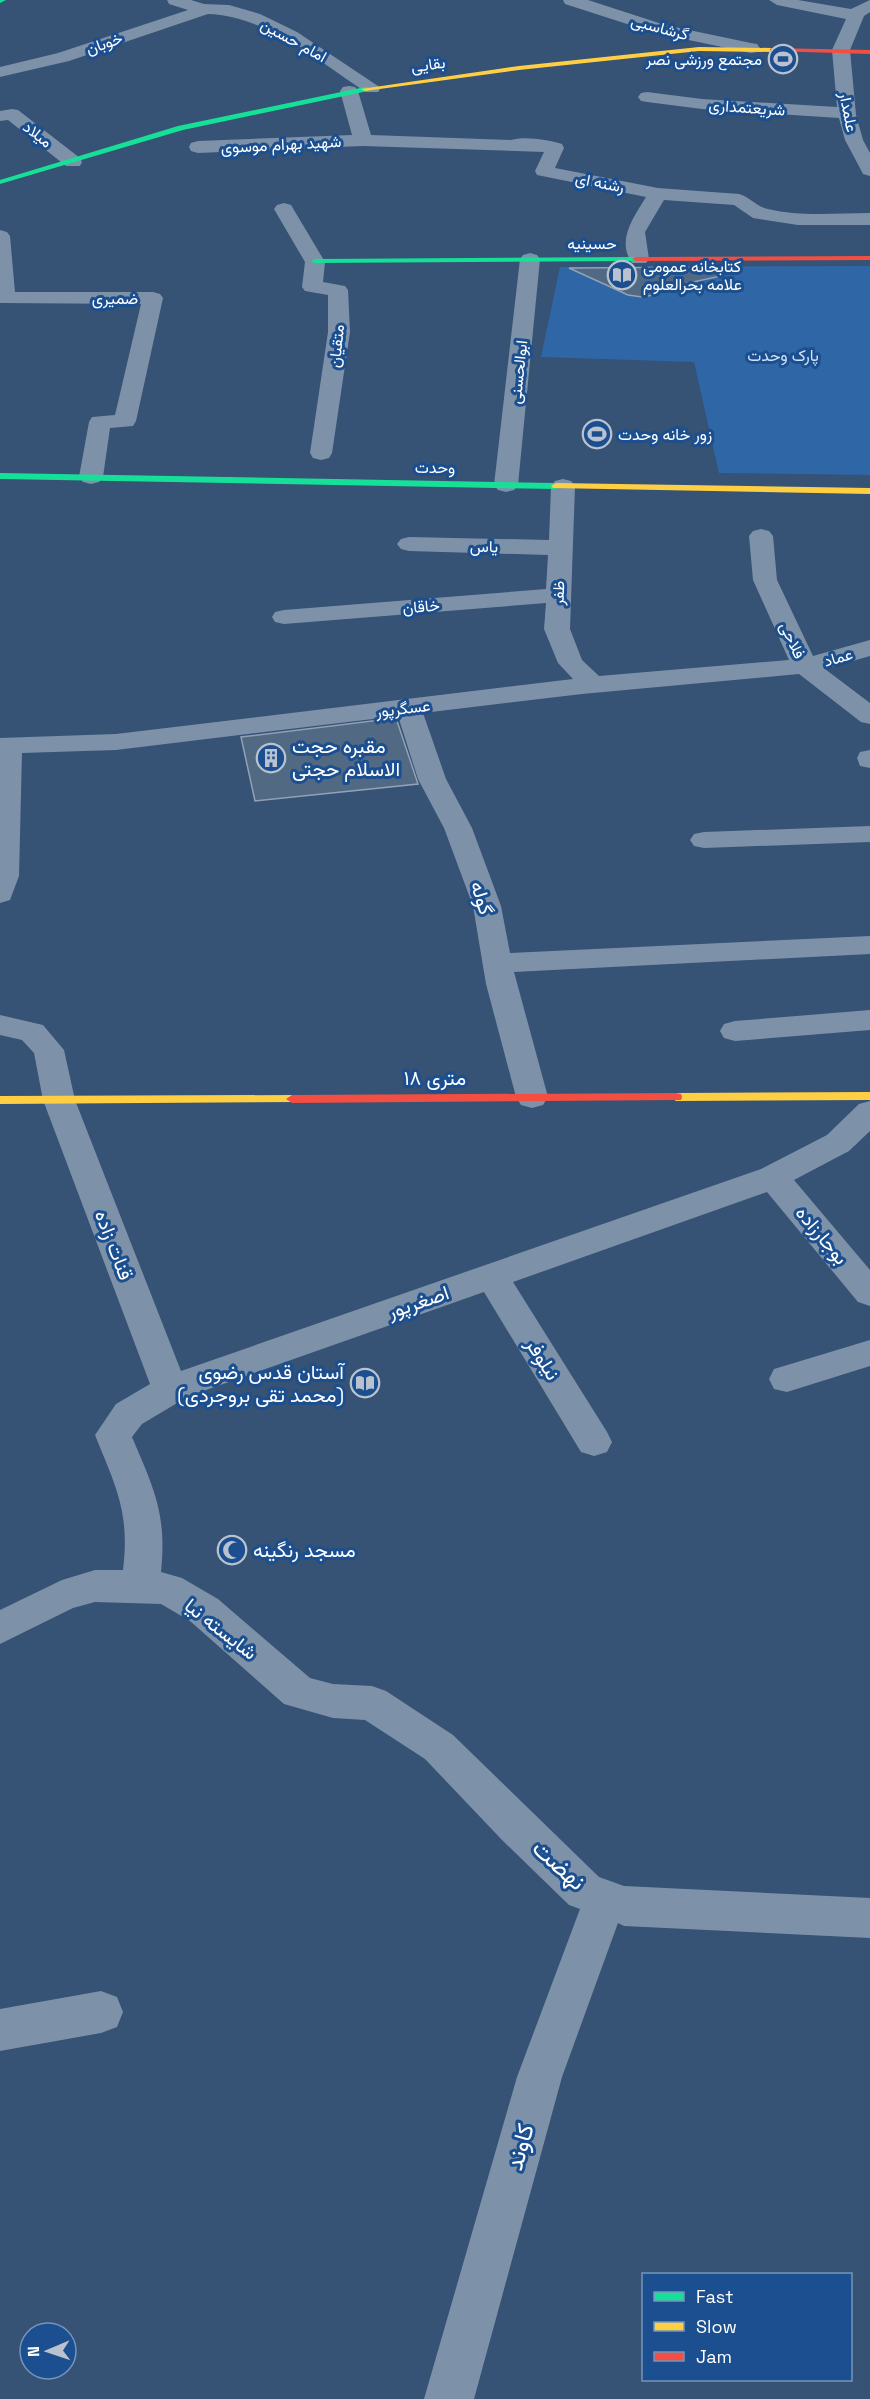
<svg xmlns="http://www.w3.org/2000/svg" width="870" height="2399" font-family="'Space Grotesk',Vazirmatn,sans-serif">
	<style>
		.green { fill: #2f66a5 }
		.building { fill: #526984; stroke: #92a2b6; stroke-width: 1.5 }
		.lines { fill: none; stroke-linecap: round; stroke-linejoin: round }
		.street { fill: #7d92a8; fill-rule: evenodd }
		.fast { fill: #16e098; fill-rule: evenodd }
		.slow { fill: #ffcf43; fill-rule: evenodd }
		.jam { fill: #f24e42; fill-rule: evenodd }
		.labels { text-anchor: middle; stroke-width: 6; stroke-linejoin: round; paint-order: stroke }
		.far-street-label { font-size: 16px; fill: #fff; stroke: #1b4f8f }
		.far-poi-label { font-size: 16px; fill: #fff; stroke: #1b4f8f; text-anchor: start }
		.far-park-label { font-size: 16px; fill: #cfe3fa; stroke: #1b4f8f }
		.poi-label { font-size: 20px; fill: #fff; stroke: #1b4f8f; text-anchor: start }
		.street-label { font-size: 20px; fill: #fff; stroke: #1b4f8f }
		.near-street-label { font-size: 24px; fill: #fff; stroke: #1b4f8f }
	</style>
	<rect width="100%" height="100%" fill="#365274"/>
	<path class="green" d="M 870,266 L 870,475 L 719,473 L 694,362 L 541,357 L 560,267 Z"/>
	<g class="building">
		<path d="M 720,267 L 721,276 L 661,289 L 653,295 L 642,297 L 628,295 L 569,268 Z"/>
		<path d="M 396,718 L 418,784 L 255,801 L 241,737 Z"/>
	</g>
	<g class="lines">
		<g class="street">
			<path d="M 167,0 L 191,0 L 204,4 L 229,5 L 260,14 L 297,32 L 381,88 L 378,92 L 366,92 C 318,61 266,16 208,14 L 69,61 L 0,77 L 0,67 L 58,53 L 188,10 L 169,4 Z"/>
			<path d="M 563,0 L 588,0 L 665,25 L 751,43 L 757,44 L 760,48 L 757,52 L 751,53 L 655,33 L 565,4 Z"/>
			<path d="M 769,0 L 798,0 L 851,9 L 870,0 L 870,12 L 864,16 L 850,50 L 856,115 L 863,140 L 870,153 L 870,176 L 863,174 L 861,170 L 845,140 L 839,118 L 702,109 L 647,102 L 641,101 L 638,97 L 641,93 L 647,92 L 702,99 L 837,107 L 832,50 L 846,19 L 777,5 Z"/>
			<path d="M 349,86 L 355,87 L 358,91 L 371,135 L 511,140 C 526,136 547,140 562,144 L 564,148 L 555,168 L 658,188 L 739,194 C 750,197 757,207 768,209 C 800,217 837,213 870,213 L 870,225 L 798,225 L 753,218 L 734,205 L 664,200 L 645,232 L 649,259 L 646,263 L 632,263 C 616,240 634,217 646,197 L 537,175 L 535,171 L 544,152 L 363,146 L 198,153 L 191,151 L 189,147 L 191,143 L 198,141 L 352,135 L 340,91 L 343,87 Z"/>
			<path d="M 12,109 L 18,110 L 80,158 L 82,162 L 80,166 L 66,166 L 8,120 L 0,121 L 0,111 Z"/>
			<path d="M 284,203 L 291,205 L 325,262 L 323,282 L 345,286 L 348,290 L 350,332 L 332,453 L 329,458 L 321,460 L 313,458 L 310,453 L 328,332 L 328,295 L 305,291 L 302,287 L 305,262 L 274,209 L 277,205 Z"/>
			<path d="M 0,230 L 7,232 L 10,236 L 15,292 L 153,292 L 160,294 L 163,298 L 136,421 L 133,426 L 110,428 L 103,477 L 99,482 L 91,484 L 83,482 L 79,477 L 89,422 L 92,417 L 115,415 L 141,304 L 0,303 Z"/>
			<path d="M 530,253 L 537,255 L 540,259 L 518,485 L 514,490 L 506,492 L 498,490 L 494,485 L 520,259 L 523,255 Z"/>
			<path d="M 563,479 L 571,481 L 575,486 L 570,629 L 582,660 L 599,676 L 789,660 L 753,580 L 749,536 L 753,531 L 761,529 L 769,531 L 773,536 L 777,580 L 813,656 L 870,640 L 870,656 L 825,669 L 870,703 L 870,724 L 861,722 L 799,674 L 582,694 L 423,713 L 446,779 L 472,828 L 501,906 L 510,953 L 870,936 L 870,954 L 514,972 L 548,1097 L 543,1105 L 532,1108 L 521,1105 L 516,1097 L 486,984 L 473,906 L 444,828 L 418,779 L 398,716 L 116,750 L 22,753 L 19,876 L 10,900 L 0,903 L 0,738 L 116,734 L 573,679 L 558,663 L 544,629 L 546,603 L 284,624 L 275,622 L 272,617 L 275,612 L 284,610 L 546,589 L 548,555 L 409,551 L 401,549 L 397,544 L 401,539 L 409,537 L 549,540 L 551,486 L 555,481 Z"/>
			<path d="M 870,750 L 870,768 L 860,766 L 857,758 L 860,752 Z"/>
			<path d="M 870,826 L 870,842 L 704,848 L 694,846 L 690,840 L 694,834 L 704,832 Z"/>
			<path d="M 870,1010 L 870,1030 L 735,1041 L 724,1038 L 720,1031 L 724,1024 L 735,1021 Z"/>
			<path d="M 0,1015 L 43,1025 L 64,1050 L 75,1100 L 181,1371 L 761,1169 L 827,1135 L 859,1104 L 870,1101 L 870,1131 L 849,1151 L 794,1180 L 870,1270 L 870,1306 L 858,1302 L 767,1192 L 513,1282 L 607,1432 L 612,1442 L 607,1452 L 594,1456 L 581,1452 L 484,1292 L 189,1396 L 142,1424 L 132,1437 C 154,1489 167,1514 161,1572 L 182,1578 L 218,1599 L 310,1678 L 333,1684 L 372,1686 L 386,1691 L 453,1735 L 599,1877 L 624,1886 L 870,1898 L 870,1938 L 624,1926 L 618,1923 L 562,2077 L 474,2399 L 424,2399 L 517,2077 L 580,1909 L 569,1905 L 503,1841 L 425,1759 L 365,1720 L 333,1718 L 284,1704 L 190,1621 L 161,1604 L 95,1602 L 73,1608 L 0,1644 L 0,1610 L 62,1580 L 95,1570 L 123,1570 C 130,1512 116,1487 95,1435 L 116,1404 L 150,1384 L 43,1100 L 34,1053 L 22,1040 L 0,1035 Z"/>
			<path d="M 870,1340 L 870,1366 L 787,1392 L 774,1389 L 769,1379 L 774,1369 Z"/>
			<path d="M 101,1991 L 117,1997 L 123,2012 L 117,2027 L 101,2033 L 0,2051 L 0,2009 Z"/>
		</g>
		<g class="fast">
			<path d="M 0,0 L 6,0 L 0,3 Z"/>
			<path d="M 365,87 L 368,87 L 368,91 L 183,130 L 0,184 L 0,180 L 178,126 Z"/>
			<path d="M 636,257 L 639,257 L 639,261 L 315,263 L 311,261 L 315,259 Z"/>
			<path d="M 0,473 L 556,483 L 561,486 L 556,489 L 0,479 Z"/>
		</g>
		<g class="slow">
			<path d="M 699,47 L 772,48 L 776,50 L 772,52 L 699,51 L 519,70 L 365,91 L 361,89 L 519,66 Z"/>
			<path d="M 556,483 L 870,488 L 870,494 L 553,488 L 551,486 Z"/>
			<path d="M 870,1092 L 870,1100 L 676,1101 L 670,1097 L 676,1093 Z"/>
			<path d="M 292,1095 L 298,1099 L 297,1102 L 0,1104 L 0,1096 Z"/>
		</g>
		<g class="jam">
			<path d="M 772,48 L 870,50 L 870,54 L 770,51 L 770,49 Z"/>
			<path d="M 870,256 L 870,260 L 636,261 L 632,259 L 636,257 Z"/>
			<path d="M 676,1093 L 681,1094 L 682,1097 L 681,1100 L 292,1103 L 286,1099 L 292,1095 Z"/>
		</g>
	</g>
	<defs>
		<g id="stadium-ring" transform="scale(1.5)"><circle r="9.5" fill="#1b4f8f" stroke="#b9c2ce" stroke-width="1.5"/><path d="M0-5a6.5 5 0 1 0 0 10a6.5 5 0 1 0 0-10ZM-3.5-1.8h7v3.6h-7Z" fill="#b9c2ce"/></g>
		<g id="library-ring" transform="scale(1.5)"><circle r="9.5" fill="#1b4f8f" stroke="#b9c2ce" stroke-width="1.5"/><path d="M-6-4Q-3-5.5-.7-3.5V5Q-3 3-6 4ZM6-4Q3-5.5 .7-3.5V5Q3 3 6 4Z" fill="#b9c2ce"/></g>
		<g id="building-ring" transform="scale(1.5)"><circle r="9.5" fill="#1b4f8f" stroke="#b9c2ce" stroke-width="1.5"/><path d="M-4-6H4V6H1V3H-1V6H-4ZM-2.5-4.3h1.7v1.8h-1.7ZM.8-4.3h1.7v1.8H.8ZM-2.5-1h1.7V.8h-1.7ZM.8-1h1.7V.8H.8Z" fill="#b9c2ce"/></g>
		<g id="mosque-ring" transform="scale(1.5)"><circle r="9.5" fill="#1b4f8f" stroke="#b9c2ce" stroke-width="1.5"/><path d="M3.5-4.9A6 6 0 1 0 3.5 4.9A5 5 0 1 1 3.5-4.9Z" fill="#b9c2ce"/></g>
	</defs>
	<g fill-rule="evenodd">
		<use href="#stadium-ring" x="783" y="59"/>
		<use href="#library-ring" x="622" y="275"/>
		<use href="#stadium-ring" x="597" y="434"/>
		<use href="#building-ring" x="271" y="758"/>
		<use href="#library-ring" x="365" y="1383"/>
		<use href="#mosque-ring" x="232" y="1550"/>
	</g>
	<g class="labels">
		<g class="far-street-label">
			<text transform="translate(660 27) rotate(15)" y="6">گرشاسبی</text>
			<text transform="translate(294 40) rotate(29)" y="6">امام حسین</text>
			<text transform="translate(104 43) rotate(-19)" y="6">خوبان</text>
			<text transform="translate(428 64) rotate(-8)" y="6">بقایی</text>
			<text transform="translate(747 107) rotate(4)" y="6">شریعتمداری</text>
			<text transform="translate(849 112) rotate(79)" y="6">علمدار</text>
			<text transform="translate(38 134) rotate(38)" y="6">میلاد</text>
			<text transform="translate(281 144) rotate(-3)" y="6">شهید بهرام موسوی</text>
			<text transform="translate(600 182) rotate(11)" y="6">رشنه ای</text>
			<text x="592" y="249">حسینیه</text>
			<text x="115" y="304">ضمیری</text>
			<text transform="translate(336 346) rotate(-84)" y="6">متقیان</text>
			<text transform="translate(518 372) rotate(-84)" y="6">ابوالحسنی</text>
			<text transform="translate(435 467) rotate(1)" y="6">وحدت</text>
			<text transform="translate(484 546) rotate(1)" y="6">یاس</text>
			<text transform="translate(558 593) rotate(-88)" y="6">ظفر</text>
			<text transform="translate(421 606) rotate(-5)" y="6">خاقان</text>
			<text transform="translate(793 640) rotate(65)" y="6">فلاحی</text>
			<text transform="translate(838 657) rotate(-16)" y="6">عماد</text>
			<text transform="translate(403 708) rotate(-7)" y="6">عسگرپور</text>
		</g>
		<g class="far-poi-label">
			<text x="762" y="65" text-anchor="end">مجتمع ورزشی نصر</text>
			<text x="643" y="272">کتابخانه عمومی<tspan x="643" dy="18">علامه بحرالعلوم</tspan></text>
			<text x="618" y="440">زور خانه وحدت</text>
		</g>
		<g class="far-park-label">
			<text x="783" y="361">پارک وحدت</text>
		</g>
		<g class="poi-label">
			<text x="292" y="753">مقبره حجت<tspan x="292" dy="23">الاسلام حجتی</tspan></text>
			<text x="344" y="1379" text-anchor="end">آستان قدس رضوی<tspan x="344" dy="23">(محمد تقی بروجردی)</tspan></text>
			<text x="253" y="1557">مسجد رنگینه</text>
		</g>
		<g class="street-label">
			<text transform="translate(482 898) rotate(73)" y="7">گوله</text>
			<text x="435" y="1085">۱۸ متری</text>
			<text transform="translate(822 1235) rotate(50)" y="7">بوجارزاده</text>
			<text transform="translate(114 1245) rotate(69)" y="7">قنات زاده</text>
			<text transform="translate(418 1302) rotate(-19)" y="7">اصغرپور</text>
			<text transform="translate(543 1359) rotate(58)" y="7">نیلوفر</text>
			<text transform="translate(221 1629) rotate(38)" y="7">شایسته نیا</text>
		</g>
		<g class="near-street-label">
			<text transform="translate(559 1865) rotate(42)" y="8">نهضت</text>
			<text transform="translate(520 2147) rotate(-74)" y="8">کاوند</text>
		</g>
	</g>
	<rect x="642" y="2273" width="210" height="108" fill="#1b4f8f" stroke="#7695bc" stroke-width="1.5"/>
	<rect x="654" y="2292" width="30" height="9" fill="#16e098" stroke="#7695bc" stroke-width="1.5"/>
	<text x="696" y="2303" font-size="18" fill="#ffffff">Fast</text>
	<rect x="654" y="2322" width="30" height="9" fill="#ffcf43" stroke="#7695bc" stroke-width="1.5"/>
	<text x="696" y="2333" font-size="18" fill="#ffffff">Slow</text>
	<rect x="654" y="2352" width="30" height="9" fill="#f24e42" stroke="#7695bc" stroke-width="1.5"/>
	<text x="696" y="2363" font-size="18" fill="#ffffff">Jam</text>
	<g transform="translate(48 2351) rotate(268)"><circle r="28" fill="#1b4f8f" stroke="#7695bc" stroke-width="1.5"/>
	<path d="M0-4.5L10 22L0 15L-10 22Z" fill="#b9c2ce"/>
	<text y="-9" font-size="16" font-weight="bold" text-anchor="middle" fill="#ffffff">N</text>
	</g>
</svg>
